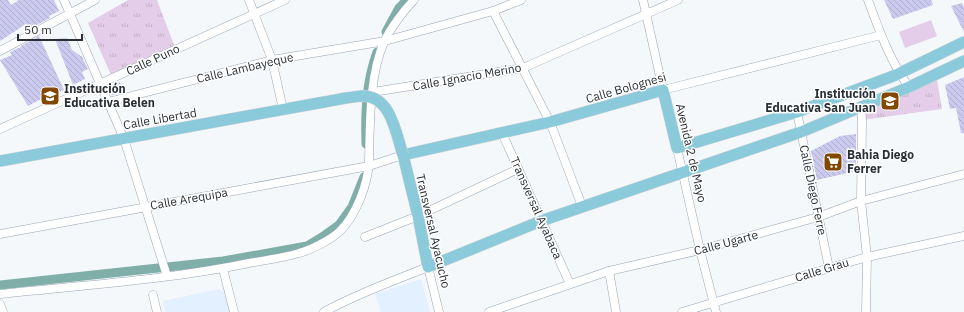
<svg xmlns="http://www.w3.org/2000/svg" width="964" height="312" font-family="'IBM Plex Sans',sans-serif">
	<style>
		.built { fill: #e3f0ff }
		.grass { fill: url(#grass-tufts) }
		.pitch { fill: #e3cde8 }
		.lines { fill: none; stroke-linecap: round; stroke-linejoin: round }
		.canal { stroke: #80afa9; stroke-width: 9 }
		.building { fill: url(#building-back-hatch) }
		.minor-casing { stroke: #97a5b7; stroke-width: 9 }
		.major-casing { stroke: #d4d5d7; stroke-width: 12 }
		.minor { stroke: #fff; stroke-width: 8 }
		.major { stroke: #8bcadb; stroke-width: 11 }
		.major-bridge-casing { stroke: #d4d5d7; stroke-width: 12; stroke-linecap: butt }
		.major-bridge { stroke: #8bcadb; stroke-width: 11 }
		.labels { text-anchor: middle; stroke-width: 3; stroke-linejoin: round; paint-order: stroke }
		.street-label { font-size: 12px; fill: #292f35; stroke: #fff }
		.poi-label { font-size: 12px; font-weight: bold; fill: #292f35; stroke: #fff; text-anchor: start }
	</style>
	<defs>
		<pattern id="grass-tufts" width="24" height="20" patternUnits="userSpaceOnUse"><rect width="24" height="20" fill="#e3cde8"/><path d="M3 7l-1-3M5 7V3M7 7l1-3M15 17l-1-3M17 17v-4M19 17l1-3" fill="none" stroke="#c3b0c8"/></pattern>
		<pattern id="building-back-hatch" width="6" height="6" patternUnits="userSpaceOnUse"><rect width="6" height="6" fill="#cbcaee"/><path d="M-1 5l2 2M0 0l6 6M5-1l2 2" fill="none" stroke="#aeaecd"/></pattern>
	</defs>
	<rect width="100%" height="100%" fill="#f4f8fb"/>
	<g class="built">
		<path d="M 421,279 L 430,312 L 381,312 L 375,294 Z"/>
		<path d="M 219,289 L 226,293 L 230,312 L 165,312 L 163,301 Z"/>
	</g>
	<g class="grass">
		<path d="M 128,0 L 157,0 L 174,45 L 111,75 L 88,23 Z"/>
		<path d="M 937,80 L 942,109 L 862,120 L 861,107 Z"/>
	</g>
	<path class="pitch" d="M 931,20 L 937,36 L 905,48 L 899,32 Z"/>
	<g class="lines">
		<g class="canal">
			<path d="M 386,32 L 399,8 L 407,0"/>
			<path d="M 366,144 C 365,113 366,82 377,52"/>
			<path d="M 0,285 L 223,261 L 307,246 L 325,235 L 339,225 L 352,207 L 364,177"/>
		</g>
	</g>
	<g class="building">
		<path d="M 0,0 L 8,0 L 11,5 L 19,0 L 54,0 L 59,11 L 49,16 L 50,18 L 29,29 L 26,24 L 0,41 Z"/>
		<path d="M 884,0 L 931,0 L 933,5 L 893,19 Z"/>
		<path d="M 962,3 L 964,7 L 964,32 L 951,6 Z"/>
		<path d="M 39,36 L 64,90 L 45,97 L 28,106 L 0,60 L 12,55 L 10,52 L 21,47 L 21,46 Z"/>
		<path d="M 67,38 L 72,50 L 82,57 L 88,69 L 82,72 L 85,79 L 73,85 L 55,39 Z"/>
		<path d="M 964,77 L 964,133 L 961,133 L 956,108 L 950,109 L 945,85 Z"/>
		<path d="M 120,82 L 124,92 L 111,95 L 108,88 Z"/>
		<path d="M 856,134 L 856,171 L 817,180 L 811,151 L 840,136 Z"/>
	</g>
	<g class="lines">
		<g class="minor-casing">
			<g id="minor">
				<path d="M 64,0 L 124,139 L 167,276"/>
				<path d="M 249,0 L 272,60 L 283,109"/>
				<path d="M 643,0 L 663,90 L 881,35"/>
				<path d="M 868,0 C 879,30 890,61 909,87"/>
				<path d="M 493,11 L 550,122 L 582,206"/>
				<path d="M 0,51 L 95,0"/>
				<path d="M 373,92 L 523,68 L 678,0"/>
				<path d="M 108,102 L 272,60 L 385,41 L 493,11 L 521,0"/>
				<path d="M 861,107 L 862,120 L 861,201 L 867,257 L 866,312"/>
				<path d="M 797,112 L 829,268"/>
				<path d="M 0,129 L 285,0"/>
				<path d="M 502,133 L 570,284"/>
				<path d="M 677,148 L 700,250 L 716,312"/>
				<path d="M 0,234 L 369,166 L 403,155"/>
				<path d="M 365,237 L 418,216 L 518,169"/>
				<path d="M 223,269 L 234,312"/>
				<path d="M 609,271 L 616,312"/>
				<path d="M 0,294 C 83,285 167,280 249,263 C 265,260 283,258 299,253 C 311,250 330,240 339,232 C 356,216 368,184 369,161 C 370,124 369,76 384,42 C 390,29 404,10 414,0"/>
				<path d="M 153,295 L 157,312"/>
				<path d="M 0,304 L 3,312"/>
				<path d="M 324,312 C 356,294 393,281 428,267 L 439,312"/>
				<path d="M 489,312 L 609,271 L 700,250 L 818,217 L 861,201 L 964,174"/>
				<path d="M 682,312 L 867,257 L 964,236"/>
			</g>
		</g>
		<g class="major-casing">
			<g id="major">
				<path d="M 964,42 L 896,75 L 797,112 L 677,148 L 663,90 L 550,122 L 403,155 L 418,216 L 428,267 L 541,221 L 801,132 L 909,87 L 964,61"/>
				<path d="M 0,161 L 324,102"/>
			</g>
		</g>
		<use href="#minor" class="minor"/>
		<use href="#major" class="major"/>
		<g class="major-bridge-casing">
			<path id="major-bridge" d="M 324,102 C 336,100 349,97 362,96 C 391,95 396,134 403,155"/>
		</g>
		<use href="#major-bridge" class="major-bridge"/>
	</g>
	<defs>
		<g id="school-square" transform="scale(1)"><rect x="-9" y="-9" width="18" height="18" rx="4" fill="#824700" stroke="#fff"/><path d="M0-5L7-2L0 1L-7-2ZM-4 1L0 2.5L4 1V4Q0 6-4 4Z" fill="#fff"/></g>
		<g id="supermarket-square" transform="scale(1)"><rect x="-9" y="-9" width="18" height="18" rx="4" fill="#824700" stroke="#fff"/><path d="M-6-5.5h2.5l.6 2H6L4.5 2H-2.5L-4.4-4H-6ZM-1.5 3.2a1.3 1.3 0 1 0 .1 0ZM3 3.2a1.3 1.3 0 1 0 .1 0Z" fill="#fff"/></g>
	</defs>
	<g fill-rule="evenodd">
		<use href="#school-square" x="50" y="96"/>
		<use href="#school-square" x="890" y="101"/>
		<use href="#supermarket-square" x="833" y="162"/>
	</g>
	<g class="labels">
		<g class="street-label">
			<text transform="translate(153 60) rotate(-25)" y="4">Calle Puno</text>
			<text transform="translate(245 68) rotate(-13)" y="4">Calle Lambayeque</text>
			<text transform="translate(467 77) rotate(-10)" y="4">Calle Ignacio Merino</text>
			<text transform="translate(626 88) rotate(-16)" y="4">Calle Bolognesi</text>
			<text transform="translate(160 119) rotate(-10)" y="4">Calle Libertad</text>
			<text transform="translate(691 153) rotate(77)" y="4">Avenida 2 de Mayo</text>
			<text transform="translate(813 190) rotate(78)" y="4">Calle Diego Ferre</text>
			<text transform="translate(189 199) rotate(-10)" y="4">Calle Arequipa</text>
			<text transform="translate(536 208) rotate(66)" y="4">Transversal Ayabaca</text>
			<text transform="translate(433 231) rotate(77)" y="4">Transversal Ayacucho</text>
			<text transform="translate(726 243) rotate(-15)" y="4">Calle Ugarte</text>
			<text transform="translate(822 270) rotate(-17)" y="4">Calle Grau</text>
		</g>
		<g class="poi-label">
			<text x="64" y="93">Institución<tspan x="64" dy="14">Educativa Belen</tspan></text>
			<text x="876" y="98" text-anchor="end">Institución<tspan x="876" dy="14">Educativa San Juan</tspan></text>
			<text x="847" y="159">Bahia Diego<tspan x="847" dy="14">Ferrer</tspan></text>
		</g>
	</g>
	<path d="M18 34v6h64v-6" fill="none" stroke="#292f35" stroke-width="2"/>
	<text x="24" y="34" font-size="12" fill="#292f35" stroke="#ffffff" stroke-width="3" paint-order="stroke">50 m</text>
</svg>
